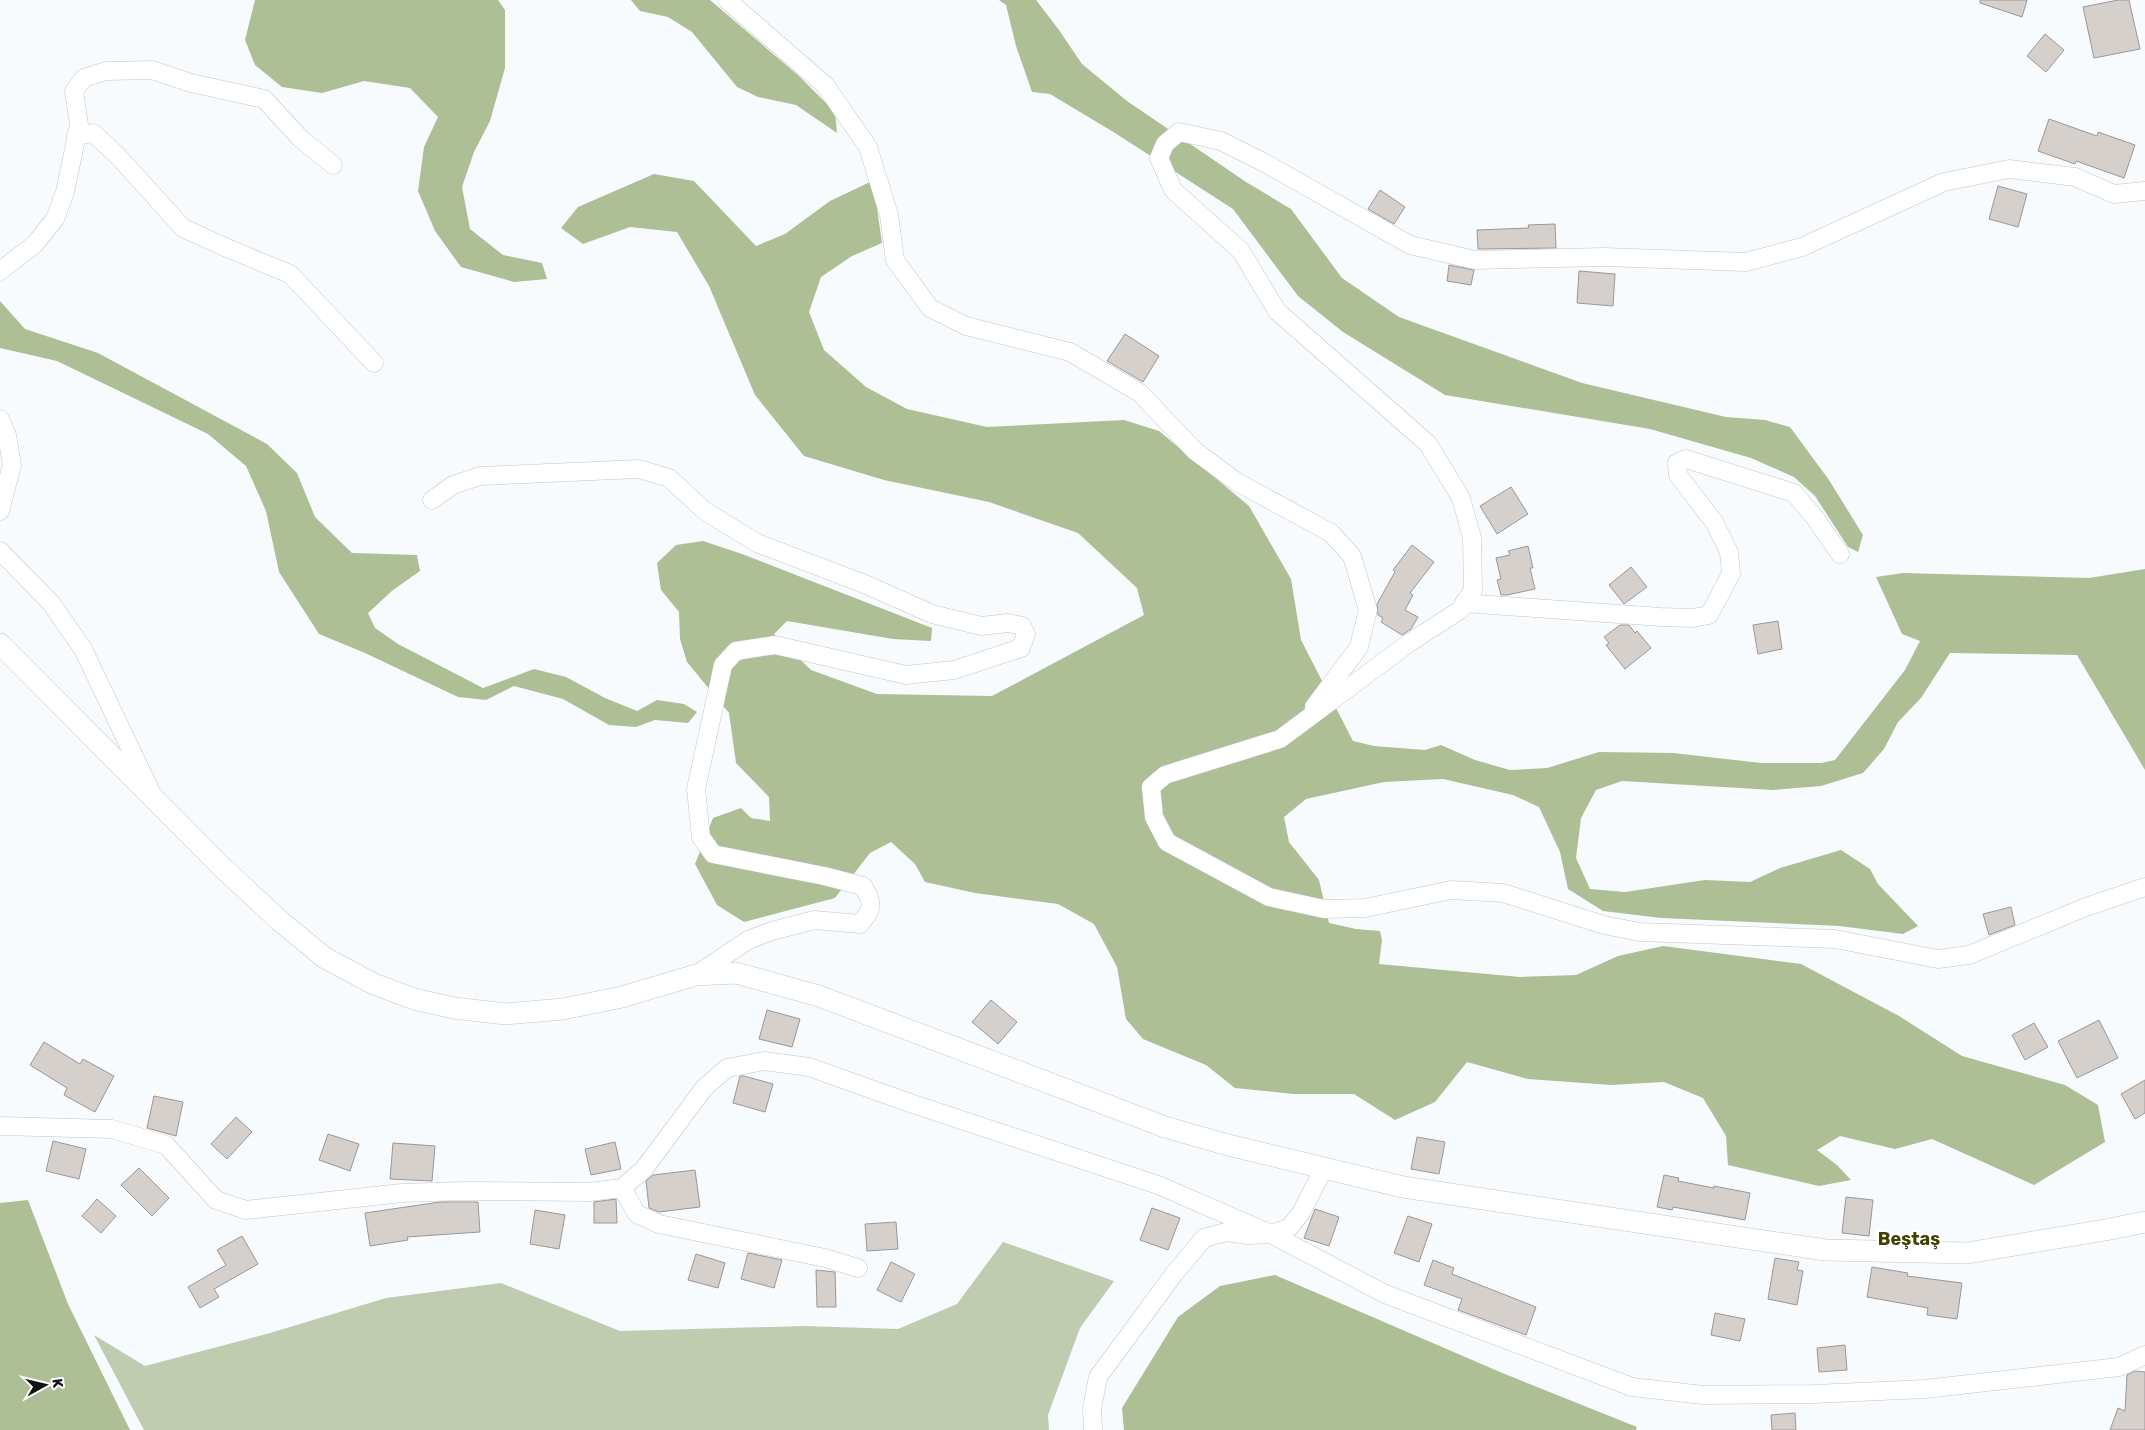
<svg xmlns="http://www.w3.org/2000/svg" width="2145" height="1430" font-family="Rubik,sans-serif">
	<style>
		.green { fill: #c0ccb0 }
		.forest { fill: #aebe95 }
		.building { fill: #d6d0cd; stroke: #9c9794 }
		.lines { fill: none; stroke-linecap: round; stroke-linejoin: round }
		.minor-casing { stroke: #c2c5ca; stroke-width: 19 }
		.tertiary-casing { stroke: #c2c5ca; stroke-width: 22 }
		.minor { stroke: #fff; stroke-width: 18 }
		.tertiary { stroke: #fff; stroke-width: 21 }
		.labels { text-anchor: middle; stroke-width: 5; stroke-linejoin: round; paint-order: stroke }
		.quarter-label { font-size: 18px; font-weight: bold; fill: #414201; stroke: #fff }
	</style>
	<rect width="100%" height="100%" fill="#f8fbfe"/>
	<path class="green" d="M 1003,1242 L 1114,1281 L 1080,1328 L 1048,1415 L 1049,1430 L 144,1430 L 94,1335 L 145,1366 L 270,1333 L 386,1298 L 501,1283 L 620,1331 L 804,1326 L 898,1329 L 957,1304 Z"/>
	<g class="forest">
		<path d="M 255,0 L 498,0 L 505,10 L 505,68 L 490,121 L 474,152 L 462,187 L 470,229 L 503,255 L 542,263 L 547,279 L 514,282 L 461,267 L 435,231 L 418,191 L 424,147 L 438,117 L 410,88 L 364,81 L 322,93 L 282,87 L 255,65 L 245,40 Z"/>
		<path d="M 631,0 L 710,0 L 799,76 L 835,112 L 837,133 L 796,105 L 758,97 L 737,87 L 692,32 L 668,17 L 640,11 Z"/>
		<path d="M 999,0 L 1036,0 L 1059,30 L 1082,64 L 1127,101 L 1246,182 L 1291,209 L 1342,278 L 1399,317 L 1582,383 L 1726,417 L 1765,420 L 1790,427 L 1829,480 L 1863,535 L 1858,552 L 1848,547 L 1815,496 L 1794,477 L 1751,458 L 1650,429 L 1445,395 L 1343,332 L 1298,296 L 1233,209 L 1115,133 L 1050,94 L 1032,92 L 1016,46 L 1006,5 Z"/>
		<path d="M 654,174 L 694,181 L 756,246 L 785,234 L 830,201 L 870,182 L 876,201 L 882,243 L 852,256 L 821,277 L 809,312 L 824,350 L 866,387 L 907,409 L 987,427 L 1124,420 L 1159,431 L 1249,506 L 1291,579 L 1301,640 L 1353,741 L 1374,746 L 1425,750 L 1441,745 L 1475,760 L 1510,770 L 1547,768 L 1599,752 L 1673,753 L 1761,763 L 1821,763 L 1835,760 L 1905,670 L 1920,641 L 1902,634 L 1876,577 L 1903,573 L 2089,578 L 2145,569 L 2145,770 L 2077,655 L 1950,653 L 1921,698 L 1898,722 L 1884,749 L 1863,773 L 1821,786 L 1773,790 L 1622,781 L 1596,790 L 1581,818 L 1576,858 L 1590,889 L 1625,892 L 1705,880 L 1750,882 L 1780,868 L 1841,850 L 1870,869 L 1878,884 L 1918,926 L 1903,934 L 1839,926 L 1661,918 L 1603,911 L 1568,889 L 1560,852 L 1539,807 L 1513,795 L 1443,779 L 1384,782 L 1306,799 L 1284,817 L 1289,842 L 1319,880 L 1329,923 L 1356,929 L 1380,931 L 1382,940 L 1379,964 L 1520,977 L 1576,975 L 1618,956 L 1663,946 L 1801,964 L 1899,1016 L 1962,1056 L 2065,1085 L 2098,1105 L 2105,1142 L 2034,1185 L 1932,1139 L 1895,1149 L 1840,1136 L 1817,1150 L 1837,1165 L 1851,1180 L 1819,1186 L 1728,1165 L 1726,1136 L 1703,1098 L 1664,1082 L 1611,1085 L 1528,1079 L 1467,1062 L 1435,1102 L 1395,1120 L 1354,1094 L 1293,1094 L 1235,1088 L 1206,1065 L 1143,1039 L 1126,1019 L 1117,967 L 1094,924 L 1058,904 L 975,893 L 925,882 L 915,864 L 891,842 L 870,853 L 835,898 L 744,922 L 717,905 L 695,864 L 713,818 L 741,808 L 751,818 L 770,821 L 769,797 L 736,763 L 729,713 L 687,662 L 680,639 L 679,612 L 661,590 L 657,563 L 676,545 L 703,541 L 742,554 L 932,628 L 931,641 L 893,639 L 787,621 L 774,634 L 811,670 L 877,694 L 992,696 L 1144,615 L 1137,588 L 1078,533 L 989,502 L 884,480 L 804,456 L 755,395 L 709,286 L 677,232 L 630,227 L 583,244 L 561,228 L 578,207 Z"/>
		<path d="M 0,301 L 25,329 L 98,353 L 267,444 L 297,473 L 315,517 L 352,553 L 417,555 L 420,571 L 393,590 L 368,613 L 375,628 L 398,644 L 483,688 L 534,669 L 566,677 L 605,698 L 637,711 L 657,700 L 684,704 L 697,712 L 688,723 L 655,720 L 636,727 L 609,725 L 563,699 L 514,686 L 486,700 L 458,697 L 365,653 L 319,634 L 279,572 L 266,511 L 246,466 L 208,434 L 57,361 L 0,348 Z"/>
		<path d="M 28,1200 L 68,1304 L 130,1430 L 0,1430 L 0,1203 Z"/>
		<path d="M 1275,1275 L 1500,1372 L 1637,1427 L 1636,1430 L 1124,1430 L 1122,1408 L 1178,1317 L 1220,1286 Z"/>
	</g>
	<g class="building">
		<path d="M 1980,0 L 2027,0 L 2022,17 L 1980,3 Z"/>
		<path d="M 2118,0 L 2129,0 L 2140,49 L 2094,58 L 2083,7 Z"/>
		<path d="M 2045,34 L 2064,50 L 2046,72 L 2027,56 Z"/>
		<path d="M 2049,119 L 2097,136 L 2098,132 L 2135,145 L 2124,178 L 2076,161 L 2075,164 L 2038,151 Z"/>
		<path d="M 1998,186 L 2027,194 L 2018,227 L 1989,219 Z"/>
		<path d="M 1380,190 L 1405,207 L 1394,224 L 1368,209 Z"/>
		<path d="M 1555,224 L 1556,248 L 1478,249 L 1477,230 L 1529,228 L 1528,225 Z"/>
		<path d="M 1449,265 L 1474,270 L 1471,285 L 1447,281 Z"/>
		<path d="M 1579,271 L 1615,274 L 1613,306 L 1577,303 Z"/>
		<path d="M 1125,334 L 1159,356 L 1143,382 L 1107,361 Z"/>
		<path d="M 1511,487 L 1528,514 L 1497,534 L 1480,506 Z"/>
		<path d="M 1412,545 L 1434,562 L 1410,593 L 1413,595 L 1405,610 L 1418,617 L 1411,629 L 1402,635 L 1381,622 L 1383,618 L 1378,615 L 1377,604 L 1395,572 L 1393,570 Z"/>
		<path d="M 1528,546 L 1533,568 L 1530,568 L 1535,589 L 1507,595 L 1501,595 L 1497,580 L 1501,579 L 1496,558 L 1510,555 L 1508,551 Z"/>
		<path d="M 1631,567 L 1647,587 L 1624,604 L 1609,585 Z"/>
		<path d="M 1778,621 L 1782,649 L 1758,654 L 1753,625 Z"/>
		<path d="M 1620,625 L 1629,625 L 1635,633 L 1637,631 L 1651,648 L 1625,669 L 1606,645 L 1609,643 L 1604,637 Z"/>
		<path d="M 2011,907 L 2015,925 L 1989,935 L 1983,914 Z"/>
		<path d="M 991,1000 L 1017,1022 L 998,1044 L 972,1022 Z"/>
		<path d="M 767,1010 L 800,1019 L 792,1047 L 759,1039 Z"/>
		<path d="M 2099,1020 L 2118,1058 L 2077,1078 L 2058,1041 Z"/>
		<path d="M 2034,1023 L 2048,1047 L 2025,1060 L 2012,1035 Z"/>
		<path d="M 44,1042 L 80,1064 L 83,1059 L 114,1076 L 95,1112 L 64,1095 L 67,1088 L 30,1065 Z"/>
		<path d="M 740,1076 L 744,1076 L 773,1084 L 765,1112 L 733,1103 Z"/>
		<path d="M 2145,1080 L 2145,1113 L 2135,1119 L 2121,1094 Z"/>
		<path d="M 154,1096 L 183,1102 L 176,1136 L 147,1128 Z"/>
		<path d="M 236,1117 L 252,1132 L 227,1159 L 211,1144 Z"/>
		<path d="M 328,1134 L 359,1144 L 350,1171 L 319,1160 Z"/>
		<path d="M 1417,1137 L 1445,1142 L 1439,1174 L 1411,1169 Z"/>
		<path d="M 53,1141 L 86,1149 L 79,1179 L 46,1171 Z"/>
		<path d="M 615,1142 L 621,1169 L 591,1175 L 585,1149 Z"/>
		<path d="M 393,1143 L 435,1146 L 432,1181 L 390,1179 Z"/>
		<path d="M 139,1168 L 169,1198 L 152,1216 L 121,1185 Z"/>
		<path d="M 695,1170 L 700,1207 L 659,1212 L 649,1208 L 646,1181 L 653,1175 Z"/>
		<path d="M 1664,1175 L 1679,1178 L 1678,1181 L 1714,1188 L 1714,1186 L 1750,1193 L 1745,1220 L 1673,1207 L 1672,1210 L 1657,1207 Z"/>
		<path d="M 1846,1197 L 1873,1200 L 1869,1236 L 1842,1233 Z"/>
		<path d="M 97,1199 L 116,1216 L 101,1233 L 82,1216 Z"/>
		<path d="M 616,1199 L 617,1223 L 594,1223 L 594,1202 Z"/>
		<path d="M 440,1202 L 478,1202 L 480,1232 L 407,1237 L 408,1240 L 370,1246 L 365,1213 Z"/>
		<path d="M 1152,1208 L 1180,1218 L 1168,1250 L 1140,1240 Z"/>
		<path d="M 1315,1209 L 1339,1217 L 1329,1246 L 1304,1238 Z"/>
		<path d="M 535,1210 L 565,1215 L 559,1249 L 530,1244 Z"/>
		<path d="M 1408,1216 L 1432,1224 L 1419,1262 L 1394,1253 Z"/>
		<path d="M 896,1222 L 898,1249 L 867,1251 L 865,1224 Z"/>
		<path d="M 242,1236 L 258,1264 L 214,1289 L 219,1297 L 200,1308 L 188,1287 L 226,1265 L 217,1250 Z"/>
		<path d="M 748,1253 L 782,1260 L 774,1288 L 741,1279 Z"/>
		<path d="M 696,1254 L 725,1263 L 718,1288 L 688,1280 Z"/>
		<path d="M 1775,1258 L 1799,1262 L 1797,1270 L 1803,1271 L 1797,1305 L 1768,1299 Z"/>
		<path d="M 1433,1260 L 1454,1268 L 1452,1274 L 1536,1307 L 1526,1335 L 1458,1310 L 1462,1299 L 1424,1285 Z"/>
		<path d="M 891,1262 L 915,1274 L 901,1302 L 877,1290 Z"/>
		<path d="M 1872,1267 L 1908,1273 L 1907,1276 L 1962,1283 L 1957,1319 L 1927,1315 L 1928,1308 L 1867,1297 Z"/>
		<path d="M 816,1270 L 835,1272 L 836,1307 L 817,1307 Z"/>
		<path d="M 1715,1313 L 1745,1319 L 1740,1341 L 1711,1335 Z"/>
		<path d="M 1845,1345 L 1847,1370 L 1819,1372 L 1817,1348 Z"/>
		<path d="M 2135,1371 L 2145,1372 L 2145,1430 L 2110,1430 L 2118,1408 L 2125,1411 L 2127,1375 Z"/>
		<path d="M 1795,1413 L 1796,1430 L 1772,1430 L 1771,1415 Z"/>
	</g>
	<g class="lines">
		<g class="minor-casing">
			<g id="minor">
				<path d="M 727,0 L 825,85 L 868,147 L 889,215 L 895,260 L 930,308 L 966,326 L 1070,352 L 1140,393 L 1195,451 L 1237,482 L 1331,533 L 1352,556 L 1368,610 L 1359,647 L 1314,707"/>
				<path d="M 76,136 L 93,133 L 117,155 L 183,228 L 227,248 L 290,274 L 374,363"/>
				<path d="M 2145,191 L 2114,194 L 2075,177 L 2009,169 L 1944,182 L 1802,247 L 1746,262 L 1604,257 L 1475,260 L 1410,245 L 1263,162 L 1221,141 L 1179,132 L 1165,144 L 1159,158 L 1173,190 L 1241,251 L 1277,311 L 1428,444 L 1461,498 L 1472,538 L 1473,590 L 1460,610 L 1409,643 L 1280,739 L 1165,775 L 1151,787 L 1154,817 L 1167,842 L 1269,897 L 1324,909 L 1365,908 L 1451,890 L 1503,893 L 1604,925 L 1640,932 L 1835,939 L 1938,959 L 1969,955 L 2086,907 L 2145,887"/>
				<path d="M 0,271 L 35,244 L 55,219 L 65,192 L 79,125 L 74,91 L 84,78 L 106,71 L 152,70 L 191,83 L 264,99 L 301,139 L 333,165"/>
				<path d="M 0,419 L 7,435 L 12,465 L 0,511"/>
				<path d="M 432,500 L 453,485 L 480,476 L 639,469 L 669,478 L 705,511 L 757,543 L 867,585 L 932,614 L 981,626 L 1008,623 L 1022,626 L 1026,634 L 1021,648 L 954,670 L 906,675 L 775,645 L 736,651 L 723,665 L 696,789 L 701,837 L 713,854 L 824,876 L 863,886 C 874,905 873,908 860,924 L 814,920 L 772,931 L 748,940 L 696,975"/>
				<path d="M 0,551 L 51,603 L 83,649 L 151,792"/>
				<path d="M 1464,603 L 1661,617 L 1693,618 L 1709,615 L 1731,574 L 1729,552 L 1714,522 L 1678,475 L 1677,463 L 1686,459 L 1794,493 L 1815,518 L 1840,554"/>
				<path d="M 0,1126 L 112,1129 L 166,1145 L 216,1200 L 246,1210 L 402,1193 L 464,1191 L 589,1192 L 622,1188 L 644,1169 L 704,1088 L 727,1068 L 764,1061 L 809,1067 L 910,1103 L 1158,1185 L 1271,1234 L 1385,1294 L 1632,1387 L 1703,1395 L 1814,1394 L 1925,1389 L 2119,1367 L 2145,1355"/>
				<path d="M 622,1188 L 637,1214 L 659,1224 L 825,1258 L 858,1268"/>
				<path d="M 1093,1430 L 1092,1409 L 1098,1377 L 1174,1274 L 1204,1238 L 1226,1232 L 1248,1235 L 1271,1234 L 1289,1228 L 1301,1213 L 1324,1168"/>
			</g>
		</g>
		<g class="tertiary-casing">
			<path id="tertiary" d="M 0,644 L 223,868 L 280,921 L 325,958 L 374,984 L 414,999 L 454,1008 L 506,1014 L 563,1009 L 622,997 L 696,975 L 736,973 L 819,996 L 1165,1127 L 1228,1145 L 1403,1187 L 1825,1250 L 1967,1253 L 2105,1230 L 2145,1222"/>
		</g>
		<use href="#minor" class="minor"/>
		<use href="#tertiary" class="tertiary"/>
	</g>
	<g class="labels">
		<g class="quarter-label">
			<text x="1909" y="1245">Beştaş</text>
		</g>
	</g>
	<g transform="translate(45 1385) rotate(82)" stroke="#ffffff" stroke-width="4" paint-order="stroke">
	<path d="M0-4L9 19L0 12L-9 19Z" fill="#121315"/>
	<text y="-8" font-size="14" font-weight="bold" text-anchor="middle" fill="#121315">K</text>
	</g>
</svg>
